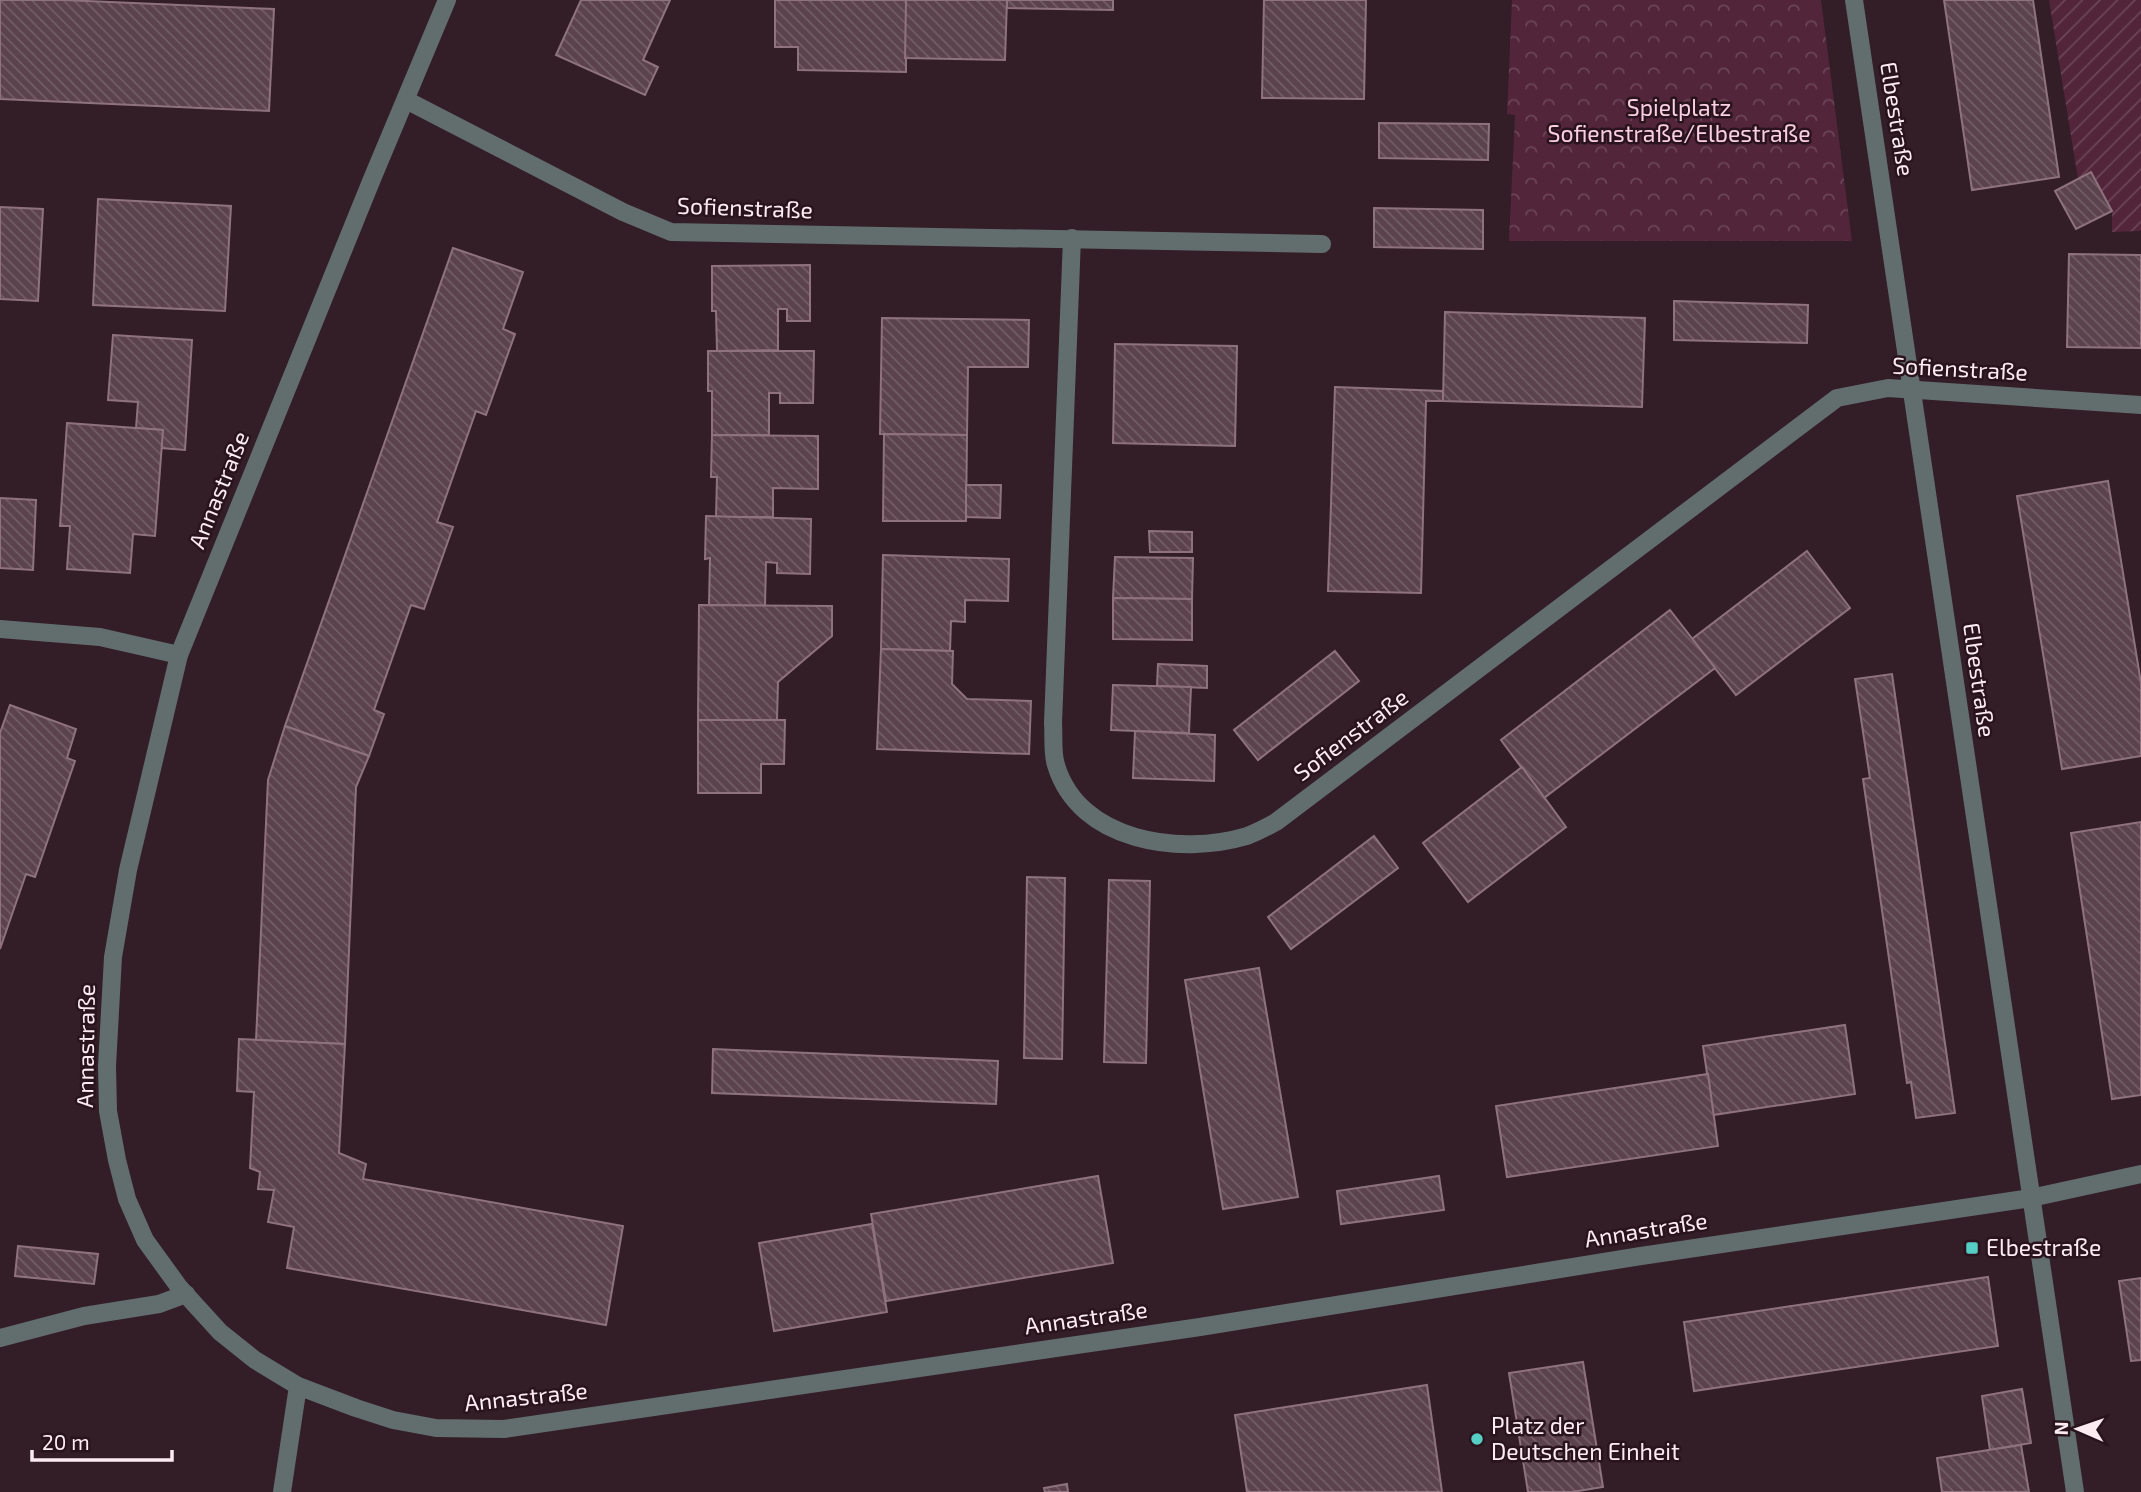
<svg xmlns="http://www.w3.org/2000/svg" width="2141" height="1492" font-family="'Exo 2',sans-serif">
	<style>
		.park { fill: url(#park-crowns) }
		.garden { fill: url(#garden-furrows) }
		.building { fill: url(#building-back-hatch); stroke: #8e737e; stroke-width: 2 }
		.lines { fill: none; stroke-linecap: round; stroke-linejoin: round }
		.service { stroke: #616e6d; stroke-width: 18 }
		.minor { stroke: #616e6d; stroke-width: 18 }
		.poi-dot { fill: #56cec4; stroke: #29141d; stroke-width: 2.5 }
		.labels { text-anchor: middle; stroke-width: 5; stroke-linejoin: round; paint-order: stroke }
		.park-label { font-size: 23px; fill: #fbcfe1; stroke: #29141d }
		.street-label { font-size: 23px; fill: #fcecf2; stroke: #29141d }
		.poi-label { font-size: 23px; fill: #fcecf2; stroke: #29141d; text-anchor: start }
	</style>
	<defs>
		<pattern id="park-crowns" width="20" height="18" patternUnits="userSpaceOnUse" patternTransform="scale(1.75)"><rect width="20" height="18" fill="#52253a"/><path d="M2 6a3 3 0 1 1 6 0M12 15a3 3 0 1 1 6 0" fill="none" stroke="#6c4557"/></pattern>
		<pattern id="garden-furrows" width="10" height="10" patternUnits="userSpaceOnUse" patternTransform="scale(1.75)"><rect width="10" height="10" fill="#52253a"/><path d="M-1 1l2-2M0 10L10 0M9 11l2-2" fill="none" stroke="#6c4557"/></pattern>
		<pattern id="building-back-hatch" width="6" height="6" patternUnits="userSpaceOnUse" patternTransform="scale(1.75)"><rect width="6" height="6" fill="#5b424c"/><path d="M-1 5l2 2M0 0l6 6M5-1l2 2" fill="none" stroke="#735d66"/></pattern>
	</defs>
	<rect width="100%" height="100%" fill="#331d27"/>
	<path class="park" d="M 1512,0 L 1821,0 L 1852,241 L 1509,241 L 1515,115 L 1507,114 Z"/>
	<path class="garden" d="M 2049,0 L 2141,0 L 2141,231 L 2112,232 L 2112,211 L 2092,172 L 2078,179 Z"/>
	<g class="building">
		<path d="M 0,0 L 63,0 L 274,9 L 269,111 L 0,99 Z"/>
		<path d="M 581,0 L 670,0 L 643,60 L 658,67 L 645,95 L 556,55 Z"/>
		<path d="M 775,0 L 906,0 L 906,72 L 798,70 L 798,47 L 775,47 Z"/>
		<path d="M 906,0 L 1007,0 L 1005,60 L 905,58 Z"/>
		<path d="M 1007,0 L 1113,0 L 1113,10 L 1007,8 Z"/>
		<path d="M 1264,0 L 1366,0 L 1364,99 L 1262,98 Z"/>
		<path d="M 1944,0 L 2033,0 L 2059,177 L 1972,190 Z"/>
		<path d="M 1379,123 L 1489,124 L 1488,160 L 1379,158 Z"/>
		<path d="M 2091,172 L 2112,211 L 2076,229 L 2055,191 Z"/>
		<path d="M 98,199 L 231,206 L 225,311 L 93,305 Z"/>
		<path d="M 0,207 L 43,209 L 38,301 L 0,299 Z"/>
		<path d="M 1374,208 L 1483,210 L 1483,249 L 1374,247 Z"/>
		<path d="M 453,248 L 523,272 L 503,329 L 515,334 L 486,415 L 476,411 L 437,522 L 453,527 L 424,609 L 411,605 L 374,710 L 384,714 L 369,756 L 285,726 Z"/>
		<path d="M 2069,254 L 2141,255 L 2141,348 L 2067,347 Z"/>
		<path d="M 810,265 L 810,321 L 787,321 L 787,309 L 778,309 L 778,350 L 717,351 L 716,311 L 712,311 L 712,266 Z"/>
		<path d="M 1674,301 L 1808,305 L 1807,343 L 1674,340 Z"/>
		<path d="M 1445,312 L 1645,318 L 1642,407 L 1443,401 Z"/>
		<path d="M 882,318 L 1029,320 L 1028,367 L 968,367 L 967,435 L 880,434 Z"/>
		<path d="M 113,335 L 192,340 L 185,450 L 161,448 L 163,430 L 136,428 L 138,402 L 108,400 Z"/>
		<path d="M 1115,344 L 1237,346 L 1235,446 L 1113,443 Z"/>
		<path d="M 708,351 L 814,351 L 813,403 L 780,403 L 780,393 L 769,393 L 769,435 L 712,435 L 712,391 L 708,391 Z"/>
		<path d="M 1335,387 L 1443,391 L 1443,401 L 1426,401 L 1421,593 L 1328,591 Z"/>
		<path d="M 67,423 L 163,430 L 155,536 L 133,534 L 130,573 L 67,569 L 70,526 L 60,526 Z"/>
		<path d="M 884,434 L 967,435 L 966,521 L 883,521 Z"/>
		<path d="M 712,435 L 818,436 L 818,489 L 773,488 L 773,517 L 716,517 L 717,477 L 711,477 Z"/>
		<path d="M 2108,481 L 2141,683 L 2141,756 L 2062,769 L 2017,496 Z"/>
		<path d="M 966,485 L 1001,485 L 1000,518 L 966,517 Z"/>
		<path d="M 0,498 L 36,500 L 33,570 L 0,568 Z"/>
		<path d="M 706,516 L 811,519 L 810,574 L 777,573 L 777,563 L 766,562 L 765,606 L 709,605 L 710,558 L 705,559 Z"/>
		<path d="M 1149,531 L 1192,532 L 1192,552 L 1150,552 Z"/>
		<path d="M 1807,551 L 1850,608 L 1736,695 L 1692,639 Z"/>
		<path d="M 883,555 L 1009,559 L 1008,601 L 965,600 L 965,622 L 951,621 L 950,651 L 881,649 Z"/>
		<path d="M 1115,557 L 1193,558 L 1192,599 L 1113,598 Z"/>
		<path d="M 1113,598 L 1192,599 L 1192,640 L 1113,639 Z"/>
		<path d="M 699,605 L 832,606 L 832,636 L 778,682 L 777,720 L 698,720 Z"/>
		<path d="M 1670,610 L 1715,668 L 1544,798 L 1501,740 Z"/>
		<path d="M 881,649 L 953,651 L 952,684 L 967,699 L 1031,701 L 1029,754 L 877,749 Z"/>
		<path d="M 1335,651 L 1359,681 L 1258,760 L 1234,730 Z"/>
		<path d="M 1158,664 L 1207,666 L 1207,688 L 1157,686 Z"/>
		<path d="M 1892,674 L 1955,1113 L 1916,1118 L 1911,1082 L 1907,1083 L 1863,779 L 1870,778 L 1855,679 Z"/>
		<path d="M 1113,685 L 1191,687 L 1189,733 L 1111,730 Z"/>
		<path d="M 10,705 L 76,729 L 67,758 L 75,761 L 35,877 L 26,874 L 0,949 L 0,733 Z"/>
		<path d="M 698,720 L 785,720 L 784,764 L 761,764 L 761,793 L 698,793 Z"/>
		<path d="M 285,726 L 369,756 L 356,787 L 345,1044 L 256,1040 L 268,780 Z"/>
		<path d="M 1135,731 L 1215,735 L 1214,781 L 1133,778 Z"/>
		<path d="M 1522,767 L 1566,827 L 1468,902 L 1423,843 Z"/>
		<path d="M 2141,822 L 2141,1095 L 2112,1099 L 2071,833 Z"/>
		<path d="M 1374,836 L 1398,868 L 1291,949 L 1268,917 Z"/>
		<path d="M 1027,877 L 1065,878 L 1062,1059 L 1024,1058 Z"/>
		<path d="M 1109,880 L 1150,881 L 1146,1063 L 1104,1062 Z"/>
		<path d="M 1259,968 L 1298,1197 L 1223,1209 L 1185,980 Z"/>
		<path d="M 1845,1025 L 1855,1094 L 1713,1115 L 1703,1046 Z"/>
		<path d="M 239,1039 L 345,1044 L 339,1153 L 366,1164 L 363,1179 L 623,1226 L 606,1325 L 287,1268 L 294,1227 L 268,1222 L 274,1190 L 258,1189 L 260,1172 L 250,1168 L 254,1092 L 237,1091 Z"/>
		<path d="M 713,1049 L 998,1061 L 996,1104 L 712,1093 Z"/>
		<path d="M 1708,1074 L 1718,1146 L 1507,1177 L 1496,1106 Z"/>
		<path d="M 1098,1176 L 1113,1263 L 886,1301 L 871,1214 Z"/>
		<path d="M 1439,1176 L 1444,1210 L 1341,1224 L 1337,1191 Z"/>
		<path d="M 872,1224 L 887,1312 L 774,1331 L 759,1243 Z"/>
		<path d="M 18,1246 L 98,1254 L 94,1284 L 15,1276 Z"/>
		<path d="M 1988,1277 L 1998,1346 L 1694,1391 L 1684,1322 Z"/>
		<path d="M 2141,1278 L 2141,1360 L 2131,1361 L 2119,1281 Z"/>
		<path d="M 1583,1362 L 1603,1487 L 1572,1492 L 1528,1492 L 1509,1373 Z"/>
		<path d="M 1427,1385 L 1442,1492 L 1247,1492 L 1235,1415 Z"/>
		<path d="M 2022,1389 L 2031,1443 L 1990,1450 L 1982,1396 Z"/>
		<path d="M 2021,1445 L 2029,1492 L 1942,1492 L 1937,1458 Z"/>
		<path d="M 1067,1484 L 1068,1492 L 1045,1492 L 1044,1488 Z"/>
	</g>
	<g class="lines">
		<g class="service">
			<path d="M 0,1338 L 84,1316 L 159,1304 L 186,1294"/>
			<path d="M 282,1492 L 298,1386"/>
		</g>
		<g class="minor">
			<path d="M 447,0 L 372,179 L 179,655 L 128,870 L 113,957 L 107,1066 L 108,1111 L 117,1160 L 127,1199 L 145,1240 L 179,1287 L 220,1332 L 255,1360 L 298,1386 L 356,1408 L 393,1420 L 436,1428 L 504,1429 L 1200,1327 L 1641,1256 L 2031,1198 L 2141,1174"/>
			<path d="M 1854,0 L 2075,1492"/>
			<path d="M 406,100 L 623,212 L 671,232 L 1322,244"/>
			<path d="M 1072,238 L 1053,723 C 1054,736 1052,753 1056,765 C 1079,842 1180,856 1247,836 C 1257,832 1267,827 1276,822 L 1837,398 L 1888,388 L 2141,405"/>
			<path d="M 0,629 L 100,637 L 179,655"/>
		</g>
	</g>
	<g class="poi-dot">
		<rect x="1965" y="1241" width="14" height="14" rx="3.5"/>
		<circle cx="1477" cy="1439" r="7"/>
	</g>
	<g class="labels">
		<g class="park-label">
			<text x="1679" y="116">Spielplatz<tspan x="1679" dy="26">Sofienstraße/Elbestraße</tspan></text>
		</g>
		<g class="street-label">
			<text transform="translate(1897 119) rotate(81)" y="8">Elbestraße</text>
			<text transform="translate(745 208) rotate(2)" y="8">Sofienstraße</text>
			<text transform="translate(1960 369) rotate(3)" y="8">Sofienstraße</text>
			<text transform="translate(219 490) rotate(-68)" y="8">Annastraße</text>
			<text transform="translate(1979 680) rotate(82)" y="8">Elbestraße</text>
			<text transform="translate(1351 735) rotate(-37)" y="8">Sofienstraße</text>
			<text transform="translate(86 1046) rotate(-89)" y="8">Annastraße</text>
			<text transform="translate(1646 1230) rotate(-9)" y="8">Annastraße</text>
			<text transform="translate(1086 1318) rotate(-8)" y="8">Annastraße</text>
			<text transform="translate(526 1397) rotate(-6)" y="8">Annastraße</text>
		</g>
		<g class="poi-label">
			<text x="1986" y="1256">Elbestraße</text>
			<text x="1491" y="1434">Platz der<tspan x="1491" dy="26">Deutschen Einheit</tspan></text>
		</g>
	</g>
	<g transform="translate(2078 1429) rotate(272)" stroke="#29141d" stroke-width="5" paint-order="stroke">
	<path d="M0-5L12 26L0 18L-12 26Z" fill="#fcecf2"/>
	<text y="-10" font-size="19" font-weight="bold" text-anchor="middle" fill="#fcecf2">N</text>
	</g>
	<path d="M32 1450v10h140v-10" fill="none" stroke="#fcecf2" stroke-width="3.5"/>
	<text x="42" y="1450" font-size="21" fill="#fcecf2" stroke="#29141d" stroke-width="5" paint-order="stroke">20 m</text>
</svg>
